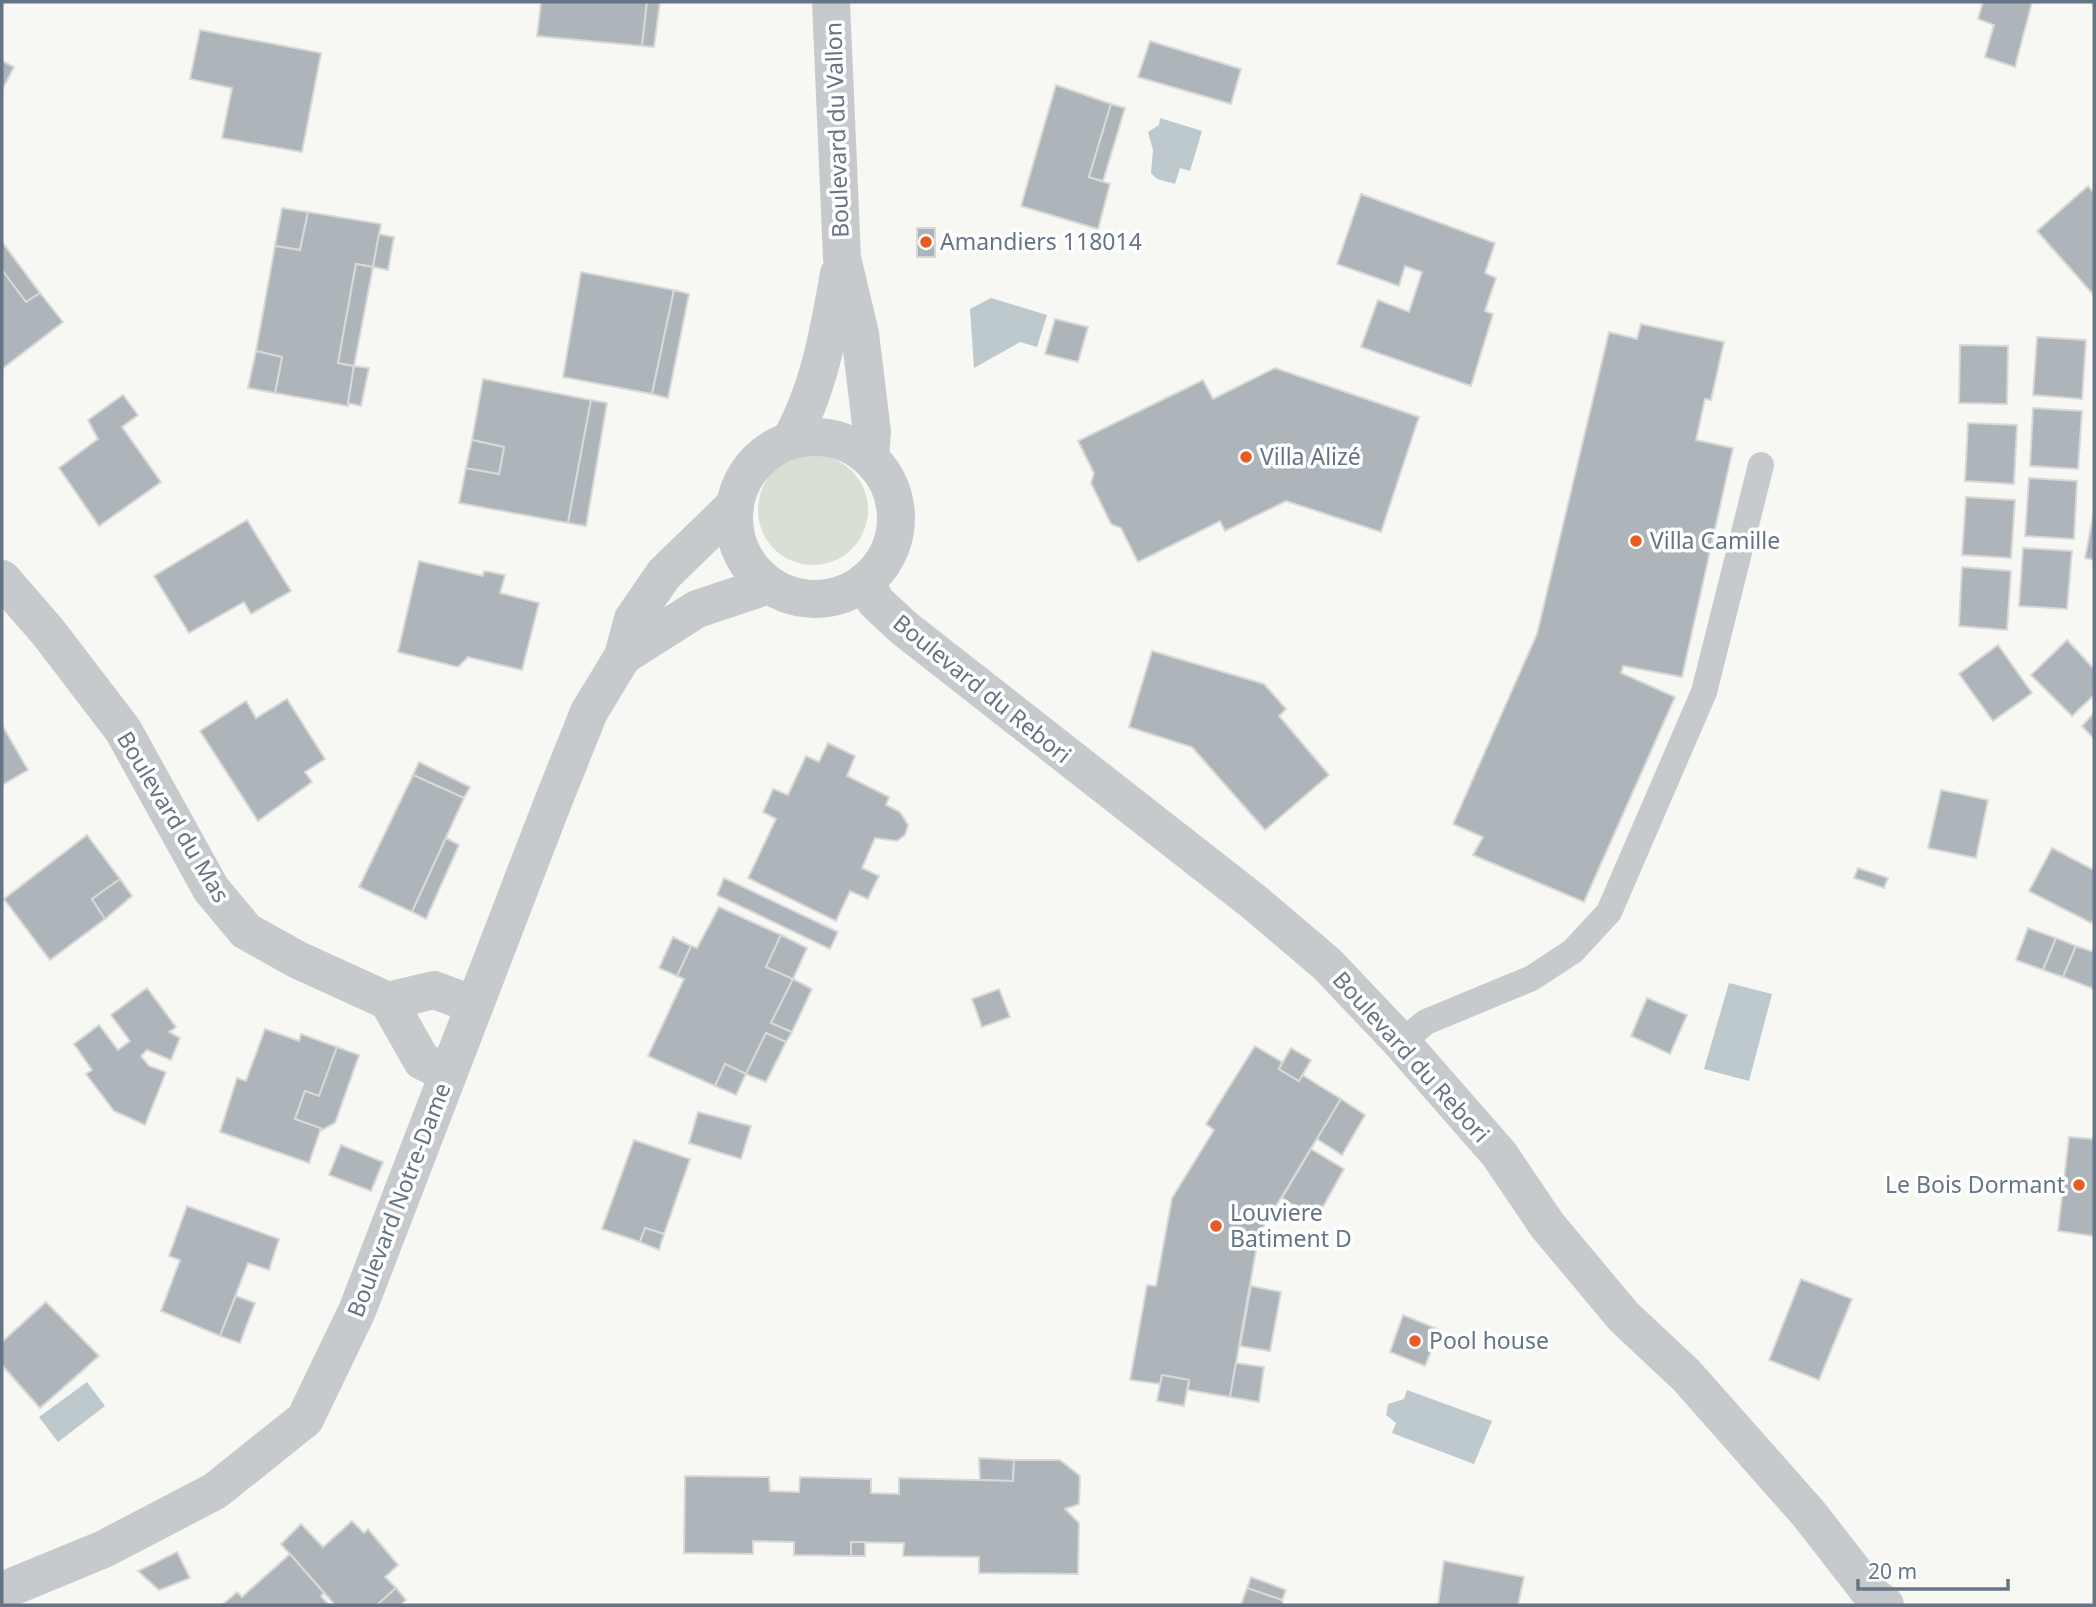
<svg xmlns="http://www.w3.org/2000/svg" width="2096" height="1607" font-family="'Noto Sans',sans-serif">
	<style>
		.green { fill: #d8dfd4 }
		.water { fill: #bec9cd }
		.building { fill: #adb5bb; stroke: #d8d8d6; stroke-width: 2 }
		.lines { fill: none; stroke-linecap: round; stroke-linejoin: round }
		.lane { stroke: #c7cacd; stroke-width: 26 }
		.street { stroke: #c7cacd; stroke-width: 38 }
		.poi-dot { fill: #e95b21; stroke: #fff; stroke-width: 2.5 }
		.labels { text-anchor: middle; stroke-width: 7; stroke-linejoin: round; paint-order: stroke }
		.street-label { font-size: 23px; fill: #657586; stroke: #fff }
		.poi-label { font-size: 23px; fill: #657586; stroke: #fff; text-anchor: start }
	</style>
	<rect width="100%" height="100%" fill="#f7f7f4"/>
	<circle class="green" cx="813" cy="510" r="55"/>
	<g class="water">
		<path d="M 1160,118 L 1202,131 L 1190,171 L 1180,168 L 1175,184 L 1157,179 L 1151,173 L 1153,150 L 1148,132 L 1159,125 Z"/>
		<path d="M 991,298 L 1047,315 L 1037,347 L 1020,342 L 974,368 L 970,309 Z"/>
		<path d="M 1729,983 L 1772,994 L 1749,1081 L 1704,1069 Z"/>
		<path d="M 87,1382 L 105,1406 L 58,1442 L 39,1417 Z"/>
		<path d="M 1407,1390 L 1492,1421 L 1474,1464 L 1392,1433 L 1396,1423 L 1386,1415 L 1388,1404 L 1404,1399 Z"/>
	</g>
	<g class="building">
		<path d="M 541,2 L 647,2 L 642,46 L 537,36 Z"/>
		<path d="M 647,2 L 660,2 L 654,47 L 642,46 Z"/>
		<path d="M 1983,2 L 2032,2 L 2015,67 L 1985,57 L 1994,25 L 1978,19 Z"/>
		<path d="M 200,30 L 321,53 L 302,152 L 222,138 L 232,88 L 190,79 Z"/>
		<path d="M 1150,41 L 1241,69 L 1231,104 L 1138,77 Z"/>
		<path d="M 2,61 L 14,67 L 2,90 Z"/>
		<path d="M 1056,85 L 1111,104 L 1089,177 L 1110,184 L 1098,229 L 1021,206 Z"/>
		<path d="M 1111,104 L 1125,108 L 1103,181 L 1089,177 Z"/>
		<path d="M 2088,186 L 2094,193 L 2094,290 L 2092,293 L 2037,231 Z"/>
		<path d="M 1361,194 L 1495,243 L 1485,273 L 1496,278 L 1485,311 L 1493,314 L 1471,386 L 1361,347 L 1378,300 L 1409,312 L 1422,272 L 1405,266 L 1399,286 L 1337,264 Z"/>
		<path d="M 282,208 L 308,212 L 300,250 L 275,246 Z"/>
		<path d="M 308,212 L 381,224 L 373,267 L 356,264 L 338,363 L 354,366 L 348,406 L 275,393 L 282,357 L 256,351 L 275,246 L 300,250 Z"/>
		<rect x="917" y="228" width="18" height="29"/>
		<path d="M 379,234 L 394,237 L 388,270 L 373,267 Z"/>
		<path d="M 2,242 L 40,293 L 26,302 L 2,270 Z"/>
		<path d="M 356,264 L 373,267 L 354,366 L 338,363 Z"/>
		<path d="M 2,270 L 26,302 L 40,293 L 63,322 L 2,369 Z"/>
		<path d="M 581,272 L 674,290 L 652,394 L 563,377 Z"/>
		<path d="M 674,290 L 689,294 L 668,398 L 652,394 Z"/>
		<path d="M 1055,319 L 1088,327 L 1078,362 L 1045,354 Z"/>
		<path d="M 1641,324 L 1724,342 L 1711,400 L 1705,399 L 1696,440 L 1733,448 L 1682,677 L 1623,666 L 1621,673 L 1675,697 L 1584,902 L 1473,855 L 1483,837 L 1453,824 L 1537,634 L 1609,332 L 1637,339 Z"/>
		<path d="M 2037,337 L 2086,340 L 2082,399 L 2033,395 Z"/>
		<path d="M 1960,345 L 2008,346 L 2007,404 L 1959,403 Z"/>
		<path d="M 256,351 L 282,357 L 275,393 L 248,388 Z"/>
		<path d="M 354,366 L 369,368 L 361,406 L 348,403 Z"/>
		<path d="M 1275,368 L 1419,417 L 1381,532 L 1286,501 L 1225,531 L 1220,521 L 1138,562 L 1121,528 L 1111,524 L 1091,483 L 1094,473 L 1078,441 L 1203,380 L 1213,399 Z"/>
		<path d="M 483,379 L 591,400 L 568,523 L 459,503 L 466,468 L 499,474 L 504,447 L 472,440 Z"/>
		<path d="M 123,395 L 138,415 L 122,427 L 161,482 L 99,526 L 59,468 L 98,439 L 88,420 Z"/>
		<path d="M 591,400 L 607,403 L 586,526 L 568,523 Z"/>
		<path d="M 2033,408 L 2082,411 L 2078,469 L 2030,466 Z"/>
		<path d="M 1968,423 L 2017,425 L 2014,484 L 1965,481 Z"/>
		<path d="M 472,440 L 504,447 L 499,474 L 466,468 Z"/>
		<path d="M 2029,478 L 2077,481 L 2074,539 L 2025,536 Z"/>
		<path d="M 1966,497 L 2015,500 L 2011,558 L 1962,555 Z"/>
		<path d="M 2094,511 L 2094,560 L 2085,558 Z"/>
		<path d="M 247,520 L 291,591 L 251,614 L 244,602 L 189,633 L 154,576 Z"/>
		<path d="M 2023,548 L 2072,551 L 2067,609 L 2019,606 Z"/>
		<path d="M 419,561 L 483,576 L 484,571 L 505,575 L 500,593 L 539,603 L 522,670 L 468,657 L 458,667 L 398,652 Z"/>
		<path d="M 1962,567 L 2011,571 L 2007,630 L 1959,626 Z"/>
		<path d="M 2067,640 L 2094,669 L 2094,695 L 2072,716 L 2031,675 Z"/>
		<path d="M 1998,645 L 2032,693 L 1993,721 L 1959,674 Z"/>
		<path d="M 1152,651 L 1264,684 L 1286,709 L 1279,716 L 1329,775 L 1265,830 L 1192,747 L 1129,727 Z"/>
		<path d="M 287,699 L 325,759 L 305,772 L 312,782 L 258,821 L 200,731 L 246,701 L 256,718 Z"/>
		<path d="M 2094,713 L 2094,739 L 2082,726 Z"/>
		<path d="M 2,725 L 28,770 L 2,785 Z"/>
		<path d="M 828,743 L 855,756 L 847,776 L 889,797 L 886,805 L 900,812 L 908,825 L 905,835 L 897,841 L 875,838 L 862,868 L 879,876 L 874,886 L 868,899 L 850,891 L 836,921 L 748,878 L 776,819 L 763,812 L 773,789 L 788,795 L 806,756 L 819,762 Z"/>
		<path d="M 419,762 L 470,787 L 464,798 L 413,775 Z"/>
		<path d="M 413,775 L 464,798 L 412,912 L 359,887 Z"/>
		<path d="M 1941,790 L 1988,800 L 1976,858 L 1928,848 Z"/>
		<path d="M 87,835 L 120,879 L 92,899 L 105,919 L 50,960 L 4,899 Z"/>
		<path d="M 446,838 L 459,845 L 426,919 L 412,912 Z"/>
		<path d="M 2052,848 L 2094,870 L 2094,918 L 2091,923 L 2029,891 Z"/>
		<path d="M 1858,868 L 1888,878 L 1884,888 L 1854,878 Z"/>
		<path d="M 724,878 L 838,932 L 830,949 L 717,895 Z"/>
		<path d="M 120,879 L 132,896 L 105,919 L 92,899 Z"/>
		<path d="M 719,907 L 781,935 L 766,967 L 793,979 L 771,1023 L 792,1032 L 786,1042 L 766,1033 L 746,1074 L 725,1064 L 715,1086 L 648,1056 L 684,979 L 677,976 L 691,946 L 697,948 Z"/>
		<path d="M 2028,928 L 2056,938 L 2043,970 L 2016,960 Z"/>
		<path d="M 781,935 L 807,948 L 793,979 L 766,967 Z"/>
		<path d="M 673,937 L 691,946 L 677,976 L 659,968 Z"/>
		<path d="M 2056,938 L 2076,946 L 2063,977 L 2043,970 Z"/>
		<path d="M 2076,946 L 2094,952 L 2094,989 L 2063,977 Z"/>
		<path d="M 793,979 L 812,989 L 792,1032 L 771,1023 Z"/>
		<path d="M 147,988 L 176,1027 L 169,1032 L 180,1038 L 171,1060 L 147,1050 L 141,1056 L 149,1066 L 166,1072 L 145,1125 L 114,1111 L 86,1074 L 92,1070 L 74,1044 L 99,1025 L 118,1050 L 130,1041 L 111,1015 Z"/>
		<path d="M 999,989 L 1010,1017 L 982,1027 L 972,999 Z"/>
		<path d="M 1647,998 L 1687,1015 L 1670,1054 L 1631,1036 Z"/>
		<path d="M 265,1029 L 299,1041 L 301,1034 L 337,1047 L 319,1096 L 305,1091 L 295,1119 L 321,1128 L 309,1163 L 220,1132 L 237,1078 L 246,1081 Z"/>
		<path d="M 766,1033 L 786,1042 L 766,1082 L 746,1074 Z"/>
		<path d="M 1255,1046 L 1282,1062 L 1279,1069 L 1299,1081 L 1302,1075 L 1341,1099 L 1259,1234 L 1230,1397 L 1188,1390 L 1189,1380 L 1162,1375 L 1160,1384 L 1130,1380 L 1147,1285 L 1156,1286 L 1172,1198 L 1214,1130 L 1206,1124 Z"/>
		<path d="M 337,1047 L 359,1055 L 335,1123 L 320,1131 L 321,1128 L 295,1119 L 305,1091 L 319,1096 Z"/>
		<path d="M 1291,1048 L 1311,1060 L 1299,1081 L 1279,1069 Z"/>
		<path d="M 725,1064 L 746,1074 L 736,1095 L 715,1086 Z"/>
		<path d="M 1341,1099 L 1365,1115 L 1342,1155 L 1317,1139 Z"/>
		<path d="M 698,1112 L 751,1126 L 741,1159 L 689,1143 Z"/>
		<path d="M 2069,1137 L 2094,1139 L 2094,1236 L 2058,1231 Z"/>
		<path d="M 634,1140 L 690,1159 L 664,1234 L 645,1228 L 640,1242 L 602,1229 Z"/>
		<path d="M 341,1145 L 383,1162 L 371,1191 L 329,1175 Z"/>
		<path d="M 1311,1149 L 1344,1169 L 1316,1219 L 1282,1198 Z"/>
		<path d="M 187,1206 L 279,1239 L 269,1270 L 248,1263 L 220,1336 L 161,1311 L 180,1260 L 169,1256 Z"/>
		<path d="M 645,1228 L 664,1234 L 659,1250 L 640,1242 Z"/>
		<path d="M 1801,1279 L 1852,1299 L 1819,1380 L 1769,1360 Z"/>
		<path d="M 1251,1286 L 1281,1292 L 1270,1351 L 1240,1346 Z"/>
		<path d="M 236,1296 L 255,1303 L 240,1343 L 220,1336 Z"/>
		<path d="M 46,1302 L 99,1356 L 40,1408 L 2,1365 L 2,1342 Z"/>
		<path d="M 1403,1315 L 1440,1330 L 1425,1366 L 1390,1352 Z"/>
		<path d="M 1236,1363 L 1264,1367 L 1259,1402 L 1230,1397 Z"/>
		<path d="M 1162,1375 L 1189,1380 L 1184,1406 L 1157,1401 Z"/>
		<path d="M 979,1458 L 1014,1460 L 1013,1481 L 980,1480 Z"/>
		<path d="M 1014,1460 L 1060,1460 L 1080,1476 L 1079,1504 L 1065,1509 L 1079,1523 L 1078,1574 L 979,1573 L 979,1557 L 903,1556 L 904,1543 L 851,1542 L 851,1556 L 794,1555 L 794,1542 L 753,1541 L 753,1554 L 684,1553 L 685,1476 L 769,1477 L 770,1491 L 799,1492 L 800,1477 L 871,1479 L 871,1493 L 899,1494 L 899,1478 L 1013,1481 Z"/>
		<path d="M 352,1521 L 364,1533 L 368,1529 L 398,1565 L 385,1577 L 396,1588 L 377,1605 L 335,1605 L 281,1544 L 301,1524 L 323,1547 Z"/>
		<rect x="851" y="1542" width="14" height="14"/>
		<path d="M 177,1552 L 190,1578 L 159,1590 L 138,1571 Z"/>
		<path d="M 290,1554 L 324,1593 L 321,1596 L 329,1605 L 222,1605 L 237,1592 L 242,1597 Z"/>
		<path d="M 1444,1561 L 1524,1577 L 1518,1605 L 1438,1605 Z"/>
		<path d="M 1251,1577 L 1286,1590 L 1282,1600 L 1247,1588 Z"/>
		<path d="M 396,1588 L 406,1600 L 401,1605 L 377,1605 Z"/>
		<path d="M 1247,1588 L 1282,1600 L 1283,1605 L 1241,1605 Z"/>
	</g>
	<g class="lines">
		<path class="lane" d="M 1401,1042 L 1426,1022 L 1532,978 L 1573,951 L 1609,912 L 1704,692 L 1761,465"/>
		<g class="street">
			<path d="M 831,2 L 842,258 L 860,334 L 872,432 L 870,458"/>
			<circle cx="815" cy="518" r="81"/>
			<path d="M 790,441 C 819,390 829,331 839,274"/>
			<path d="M 2,579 L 48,632 L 123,730 L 211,889 L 246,931 L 298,960 L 388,1001 L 422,1061 L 448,1073"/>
			<path d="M 865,582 L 876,602 L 904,628 L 1254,902 L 1327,964 L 1401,1042 L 1499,1154 L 1547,1225 L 1624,1317 L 1686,1375 L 1809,1514 L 1872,1595 L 1885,1605"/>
			<path d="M 623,656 L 697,609 L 769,585"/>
			<path d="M 388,1001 L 434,990 L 475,1005"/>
			<path d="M 2,1591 L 104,1549 L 215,1491 L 305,1419 L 357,1311 L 551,807 L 589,712 L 623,656 L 633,619 L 664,574 L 735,505"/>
		</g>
	</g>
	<g class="poi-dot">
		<circle cx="926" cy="242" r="7"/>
		<circle cx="1246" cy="457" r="7"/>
		<circle cx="1636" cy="541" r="7"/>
		<circle cx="2079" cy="1185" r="7"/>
		<circle cx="1216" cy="1226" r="7"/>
		<circle cx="1415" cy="1341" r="7"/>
	</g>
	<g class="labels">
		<g class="street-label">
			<text transform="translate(837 130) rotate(-92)" y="8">Boulevard du Vallon</text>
			<text transform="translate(982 689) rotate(39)" y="8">Boulevard du Rebori</text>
			<text transform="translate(173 817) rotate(59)" y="8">Boulevard du Mas</text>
			<text transform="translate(1411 1057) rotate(48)" y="8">Boulevard du Rebori</text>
			<text transform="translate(399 1200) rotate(-69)" y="8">Boulevard Notre-Dame</text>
		</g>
		<g class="poi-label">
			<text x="940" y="250">Amandiers 118014</text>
			<text x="1260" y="465">Villa Alizé</text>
			<text x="1650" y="549">Villa Camille</text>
			<text x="2065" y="1193" text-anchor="end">Le Bois Dormant</text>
			<text x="1230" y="1221">Louviere<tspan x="1230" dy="26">Batiment D</tspan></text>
			<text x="1429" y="1349">Pool house</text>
		</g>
	</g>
	<rect width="2096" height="1607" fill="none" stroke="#657586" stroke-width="7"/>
	<path d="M1858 1579v10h150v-10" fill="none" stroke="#657586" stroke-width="3.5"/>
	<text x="1868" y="1579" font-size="21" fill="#657586" stroke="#ffffff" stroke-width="5" paint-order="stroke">20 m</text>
</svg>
